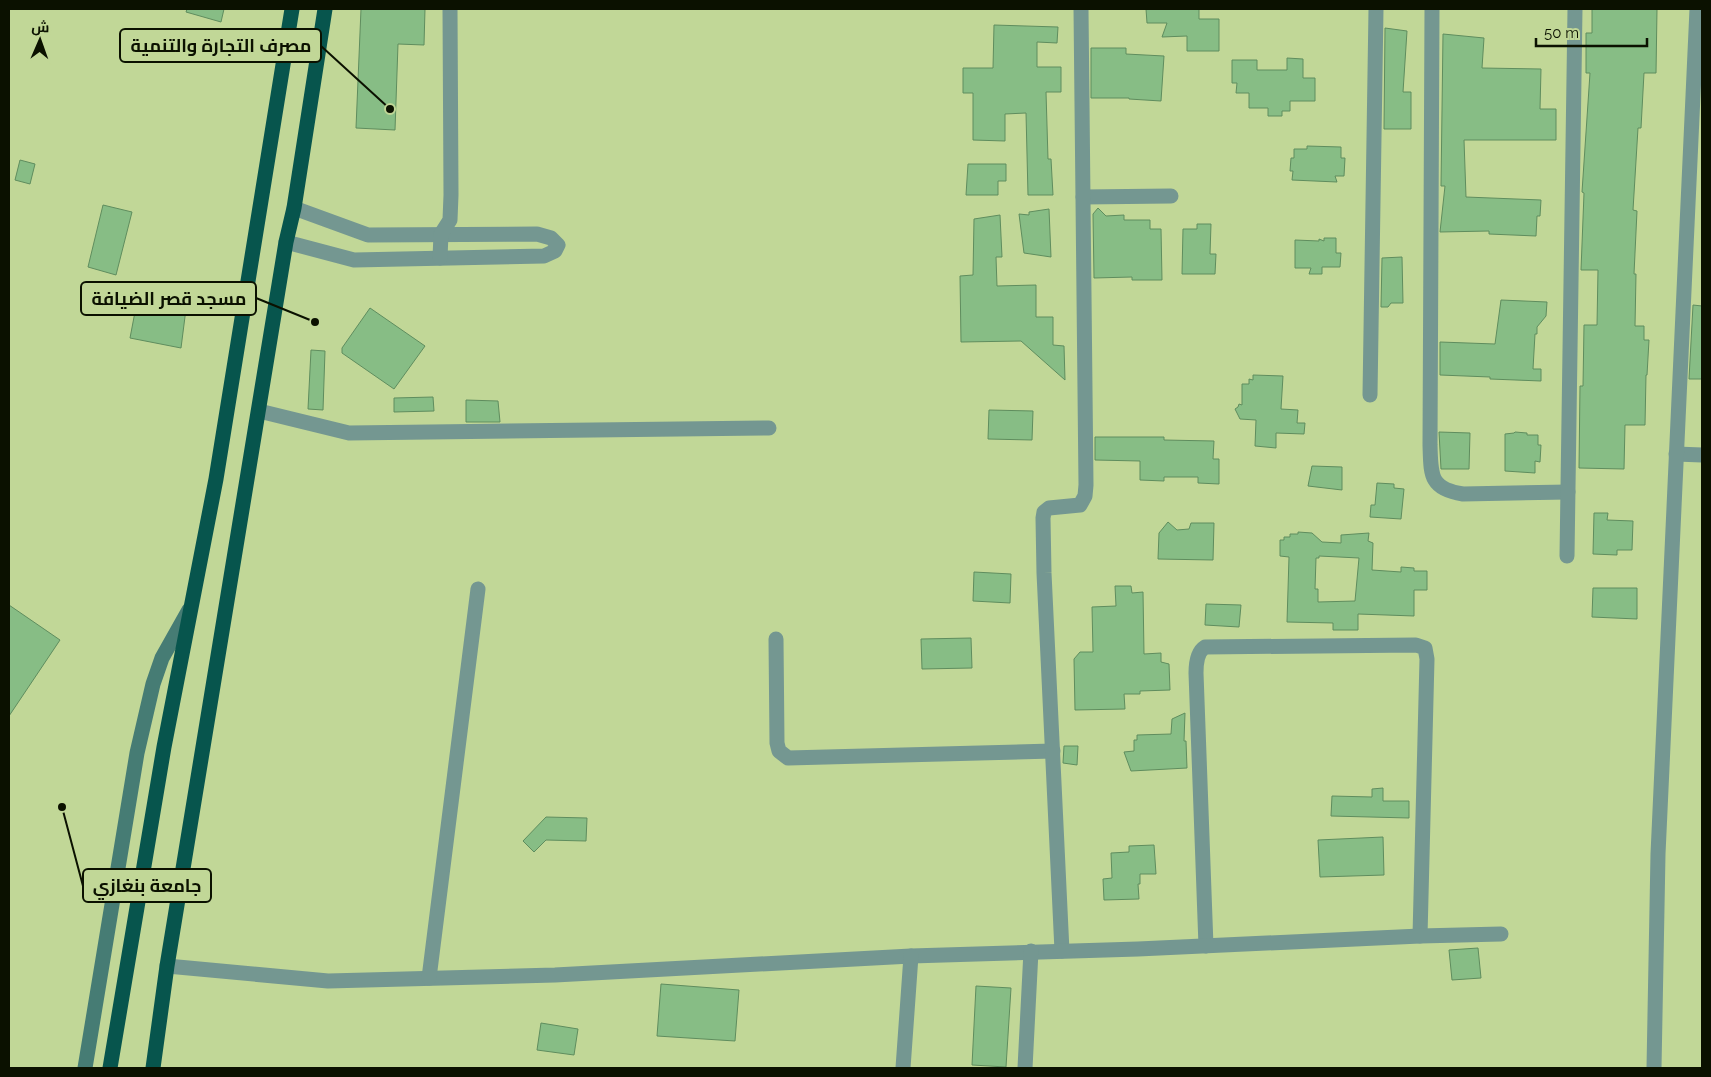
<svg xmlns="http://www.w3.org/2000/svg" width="1711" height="1077" font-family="Raleway,Cairo,sans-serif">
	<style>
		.building { fill: #87bd85; stroke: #5f8d5e; fill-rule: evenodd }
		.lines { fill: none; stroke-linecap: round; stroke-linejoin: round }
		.street { stroke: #749791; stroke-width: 15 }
		.secondary { stroke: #467c74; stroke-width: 15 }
		.highway { stroke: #07554d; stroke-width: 15 }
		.leader { fill: none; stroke: #0b1100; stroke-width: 2 }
		.callout-dot { fill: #0b1100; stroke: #c1d797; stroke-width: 2 }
		.callout { fill: #c1d797; stroke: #0b1100; stroke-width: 2 }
		.callout-label { font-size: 18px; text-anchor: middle; font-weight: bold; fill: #0b1100 }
	</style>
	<rect width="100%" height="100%" fill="#c1d797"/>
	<g class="building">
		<path d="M 187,9 L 224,9 L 221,22 L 186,12 Z"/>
		<path d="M 361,9 L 425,9 L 424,45 L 398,44 L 395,130 L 356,128 Z"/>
		<path d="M 1146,9 L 1199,9 L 1199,19 L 1219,19 L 1219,51 L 1187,51 L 1187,36 L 1162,37 L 1167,23 L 1147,23 Z"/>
		<path d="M 1592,9 L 1657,9 L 1656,73 L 1644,73 L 1641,128 L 1638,128 L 1633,210 L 1637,211 L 1634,274 L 1636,274 L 1635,326 L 1644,326 L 1644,340 L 1649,340 L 1647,375 L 1646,375 L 1645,425 L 1625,425 L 1624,469 L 1579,468 L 1580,386 L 1583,386 L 1584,325 L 1597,325 L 1598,270 L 1581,270 L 1584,193 L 1582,192 L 1590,73 L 1586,73 L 1586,33 L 1592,33 Z"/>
		<path d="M 994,25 L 1058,27 L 1057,43 L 1037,42 L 1037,67 L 1061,67 L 1061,92 L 1046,92 L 1048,159 L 1051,159 L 1053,195 L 1028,195 L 1026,113 L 1005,114 L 1005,141 L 973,140 L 973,93 L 963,93 L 963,68 L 993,68 Z"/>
		<path d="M 1385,28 L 1407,31 L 1403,92 L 1411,92 L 1411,129 L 1384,129 Z"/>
		<path d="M 1443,34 L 1484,38 L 1482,68 L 1541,69 L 1540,109 L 1556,109 L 1556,140 L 1464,140 L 1466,197 L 1541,200 L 1540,216 L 1537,216 L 1536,236 L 1489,234 L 1489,231 L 1440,232 L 1445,186 L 1441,186 Z"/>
		<path d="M 1091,48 L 1126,48 L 1126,54 L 1164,56 L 1161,101 L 1129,99 L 1129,98 L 1091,98 Z"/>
		<path d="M 1287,58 L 1303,59 L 1303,78 L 1315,78 L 1315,101 L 1290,101 L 1290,111 L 1282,111 L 1282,116 L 1268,116 L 1268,108 L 1249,108 L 1249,93 L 1236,93 L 1237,83 L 1232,83 L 1232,60 L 1257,60 L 1257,70 L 1287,70 Z"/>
		<path d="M 1307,146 L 1341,147 L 1341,158 L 1345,158 L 1344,176 L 1335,176 L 1337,182 L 1292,180 L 1293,171 L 1290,171 L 1291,158 L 1294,158 L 1294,149 L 1307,149 Z"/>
		<path d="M 20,160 L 35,164 L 30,184 L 15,180 Z"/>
		<path d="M 968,164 L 1006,164 L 1006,181 L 998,181 L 998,195 L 966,195 Z"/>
		<path d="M 103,205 L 132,212 L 116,275 L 88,267 Z"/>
		<path d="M 1098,208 L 1106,216 L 1124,215 L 1124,220 L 1150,220 L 1150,229 L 1161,229 L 1162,280 L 1132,280 L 1132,277 L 1094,278 L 1093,214 Z"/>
		<path d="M 1049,209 L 1051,257 L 1024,253 L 1019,214 L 1029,215 L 1029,212 Z"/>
		<path d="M 1000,215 L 1002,257 L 996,257 L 997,286 L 1036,285 L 1036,317 L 1053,317 L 1053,345 L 1064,346 L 1065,380 L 1021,341 L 961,342 L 960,276 L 973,275 L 974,219 Z"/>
		<path d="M 1197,224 L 1211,224 L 1210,254 L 1216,254 L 1215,274 L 1182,274 L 1183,229 L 1197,229 Z"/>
		<path d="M 1324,238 L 1336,238 L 1336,253 L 1341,253 L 1340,267 L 1322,267 L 1322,274 L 1309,274 L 1311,268 L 1295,268 L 1295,240 L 1319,241 L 1319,239 L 1324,241 Z"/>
		<path d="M 1402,257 L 1403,303 L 1391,303 L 1388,307 L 1381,307 L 1382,258 Z"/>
		<path d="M 139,291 L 187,301 L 181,348 L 130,338 Z"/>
		<path d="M 1501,300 L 1547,302 L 1546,316 L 1537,327 L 1537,334 L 1535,334 L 1533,369 L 1541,369 L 1541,381 L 1490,379 L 1490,377 L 1440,375 L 1440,342 L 1495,344 Z"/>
		<path d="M 1693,305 L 1702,306 L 1702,379 L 1689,379 Z"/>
		<path d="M 370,308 L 425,346 L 394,389 L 342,353 L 342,348 Z"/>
		<path d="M 311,350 L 325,351 L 323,410 L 308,409 Z"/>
		<path d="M 1253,375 L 1283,376 L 1281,409 L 1298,410 L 1297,423 L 1305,423 L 1304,434 L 1276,433 L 1276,448 L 1255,446 L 1256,420 L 1240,419 L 1235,409 L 1238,407 L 1239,404 L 1242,405 L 1242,384 L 1249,384 L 1249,379 L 1253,380 Z"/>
		<path d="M 433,397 L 434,411 L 394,412 L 394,398 Z"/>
		<path d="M 466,400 L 498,401 L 500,422 L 466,422 Z"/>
		<path d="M 989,410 L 1033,411 L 1032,440 L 988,439 Z"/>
		<path d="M 1439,432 L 1470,433 L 1469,469 L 1441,469 Z"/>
		<path d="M 1515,432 L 1527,433 L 1527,435 L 1538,435 L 1538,445 L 1541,445 L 1540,462 L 1535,461 L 1535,473 L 1505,471 L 1505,434 L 1514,433 Z"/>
		<path d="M 1095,437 L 1164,437 L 1164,440 L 1214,441 L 1213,459 L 1219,459 L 1219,484 L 1198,483 L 1198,477 L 1164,477 L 1164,481 L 1140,480 L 1140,461 L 1095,460 Z"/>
		<path d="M 1312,466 L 1342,467 L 1342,490 L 1308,486 Z"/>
		<path d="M 1377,483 L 1394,484 L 1394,488 L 1404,489 L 1401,519 L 1370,517 L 1371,505 L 1375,505 Z"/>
		<path d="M 1594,513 L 1608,513 L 1607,520 L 1633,521 L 1632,550 L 1617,550 L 1617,555 L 1593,554 Z"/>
		<path d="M 1168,522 L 1177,530 L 1189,529 L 1191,523 L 1214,523 L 1213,560 L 1158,559 L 1159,533 Z"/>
		<path d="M 1298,532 L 1312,533 L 1322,542 L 1341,543 L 1341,535 L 1369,533 L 1368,541 L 1373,543 L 1372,570 L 1401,572 L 1401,567 L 1414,568 L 1414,571 L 1427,571 L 1427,590 L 1414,590 L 1414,616 L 1358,614 L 1358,630 L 1333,630 L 1333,623 L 1287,622 L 1289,557 L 1280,556 L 1280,540 L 1284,540 L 1284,537 L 1290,537 L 1290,534 L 1298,534 ZM 1319,556 L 1359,558 L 1355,601 L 1318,602 L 1318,589 L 1315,589 L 1316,558 L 1319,558 Z"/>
		<path d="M 974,572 L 1011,574 L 1010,603 L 973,601 Z"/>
		<path d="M 1115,586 L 1131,586 L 1132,593 L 1143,592 L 1144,654 L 1161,653 L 1161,662 L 1169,664 L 1170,690 L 1140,691 L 1140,694 L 1124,694 L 1125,709 L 1075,710 L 1074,659 L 1080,652 L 1093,652 L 1092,607 L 1116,606 Z"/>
		<path d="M 1593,588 L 1637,588 L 1637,619 L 1592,617 Z"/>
		<path d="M 1206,604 L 1241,605 L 1239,627 L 1205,625 Z"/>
		<path d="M 9,605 L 60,640 L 9,716 Z"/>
		<path d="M 971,638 L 972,668 L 922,669 L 921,639 Z"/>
		<path d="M 1185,713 L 1184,741 L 1186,741 L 1187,768 L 1131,771 L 1124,752 L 1134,751 L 1134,740 L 1137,740 L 1137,735 L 1171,734 L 1172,719 Z"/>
		<path d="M 1064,746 L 1078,746 L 1077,765 L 1063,763 Z"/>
		<path d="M 1383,788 L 1383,801 L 1409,801 L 1409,818 L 1331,816 L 1332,796 L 1372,797 L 1372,789 Z"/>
		<path d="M 546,817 L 587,818 L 586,841 L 546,840 L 534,852 L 523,841 Z"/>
		<path d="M 1383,837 L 1384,875 L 1320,877 L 1318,840 Z"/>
		<path d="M 1154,845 L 1156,874 L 1140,874 L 1140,884 L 1138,884 L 1139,899 L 1104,900 L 1103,879 L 1112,878 L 1111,853 L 1129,852 L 1129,846 Z"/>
		<path d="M 1478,948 L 1481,978 L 1452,980 L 1449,950 Z"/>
		<path d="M 661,984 L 739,990 L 735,1041 L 657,1036 Z"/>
		<path d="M 976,986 L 1011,988 L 1006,1067 L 972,1065 Z"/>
		<path d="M 541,1023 L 578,1029 L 574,1055 L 537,1050 Z"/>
	</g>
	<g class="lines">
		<g class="street">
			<path d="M 1432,9 L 1430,445 C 1431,474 1429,489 1463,494 L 1568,492"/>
			<path d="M 1083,197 L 1171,196"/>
			<path d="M 286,242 L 354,260 L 544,256 L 555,251 L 558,245 L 551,238 L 537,234 L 368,235 L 294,208"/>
			<path d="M 440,258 L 441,234 L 450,220 L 451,195 L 450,9"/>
			<path d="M 1370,395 L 1376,9"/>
			<path d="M 259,411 L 349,433 L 769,428"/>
			<path d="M 1676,454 L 1702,455"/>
			<path d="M 1567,556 L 1575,9"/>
			<path d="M 776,639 L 777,743 L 779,751 L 788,758 L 1053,751"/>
			<path d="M 1206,946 L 1196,673 C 1196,664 1197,652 1205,647 L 1416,645 L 1425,648 L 1427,659 L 1420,936"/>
			<path d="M 1062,951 L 1044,573 L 1043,518 L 1044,512 L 1049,508 L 1080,505 L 1085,496 L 1086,485 L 1081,9"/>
			<path d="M 167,966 L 328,981 L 555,975 L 911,956 L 1138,949 L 1420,936 L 1501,934"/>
			<path d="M 429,978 L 478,589"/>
			<path d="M 903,1068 L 911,956"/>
			<path d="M 1025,1068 L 1031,951"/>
			<path d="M 1654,1068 L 1658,854 L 1697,9"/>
		</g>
		<path class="secondary" d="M 85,1068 L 137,753 L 153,684 L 162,658 L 189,610"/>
		<g class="highway">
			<path d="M 110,1068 L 164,747 L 216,479 L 292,9"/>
			<path d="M 153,1068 L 167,966 L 286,242 L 294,208 L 325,9"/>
		</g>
	</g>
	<path class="leader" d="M390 109L321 46M315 322L256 298M62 807L83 886"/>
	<g class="callout-dot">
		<circle cx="390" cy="109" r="5"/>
		<circle cx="315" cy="322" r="5"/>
		<circle cx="62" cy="807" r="5"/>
	</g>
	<g class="callout">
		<rect x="120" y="29" width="201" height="33" rx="5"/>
		<rect x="81" y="282" width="175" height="33" rx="5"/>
		<rect x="83" y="869" width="128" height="33" rx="5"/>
	</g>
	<g class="callout-label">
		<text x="221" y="52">مصرف التجارة والتنمية</text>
		<text x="169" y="305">مسجد قصر الضيافة</text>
		<text x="147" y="892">جامعة بنغازي</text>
	</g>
	<rect width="1711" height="1077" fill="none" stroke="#0b1100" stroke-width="20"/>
	<g transform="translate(40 40) rotate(2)" stroke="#c1d797" stroke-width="4" paint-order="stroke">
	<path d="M0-4L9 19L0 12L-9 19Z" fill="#0b1100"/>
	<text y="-8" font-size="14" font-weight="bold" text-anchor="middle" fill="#0b1100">ش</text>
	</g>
	<path d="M1536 38v8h111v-8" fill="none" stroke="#0b1100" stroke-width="2.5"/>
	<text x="1544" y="38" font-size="15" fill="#0b1100" stroke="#c1d797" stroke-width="4" paint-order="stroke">50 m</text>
</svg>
